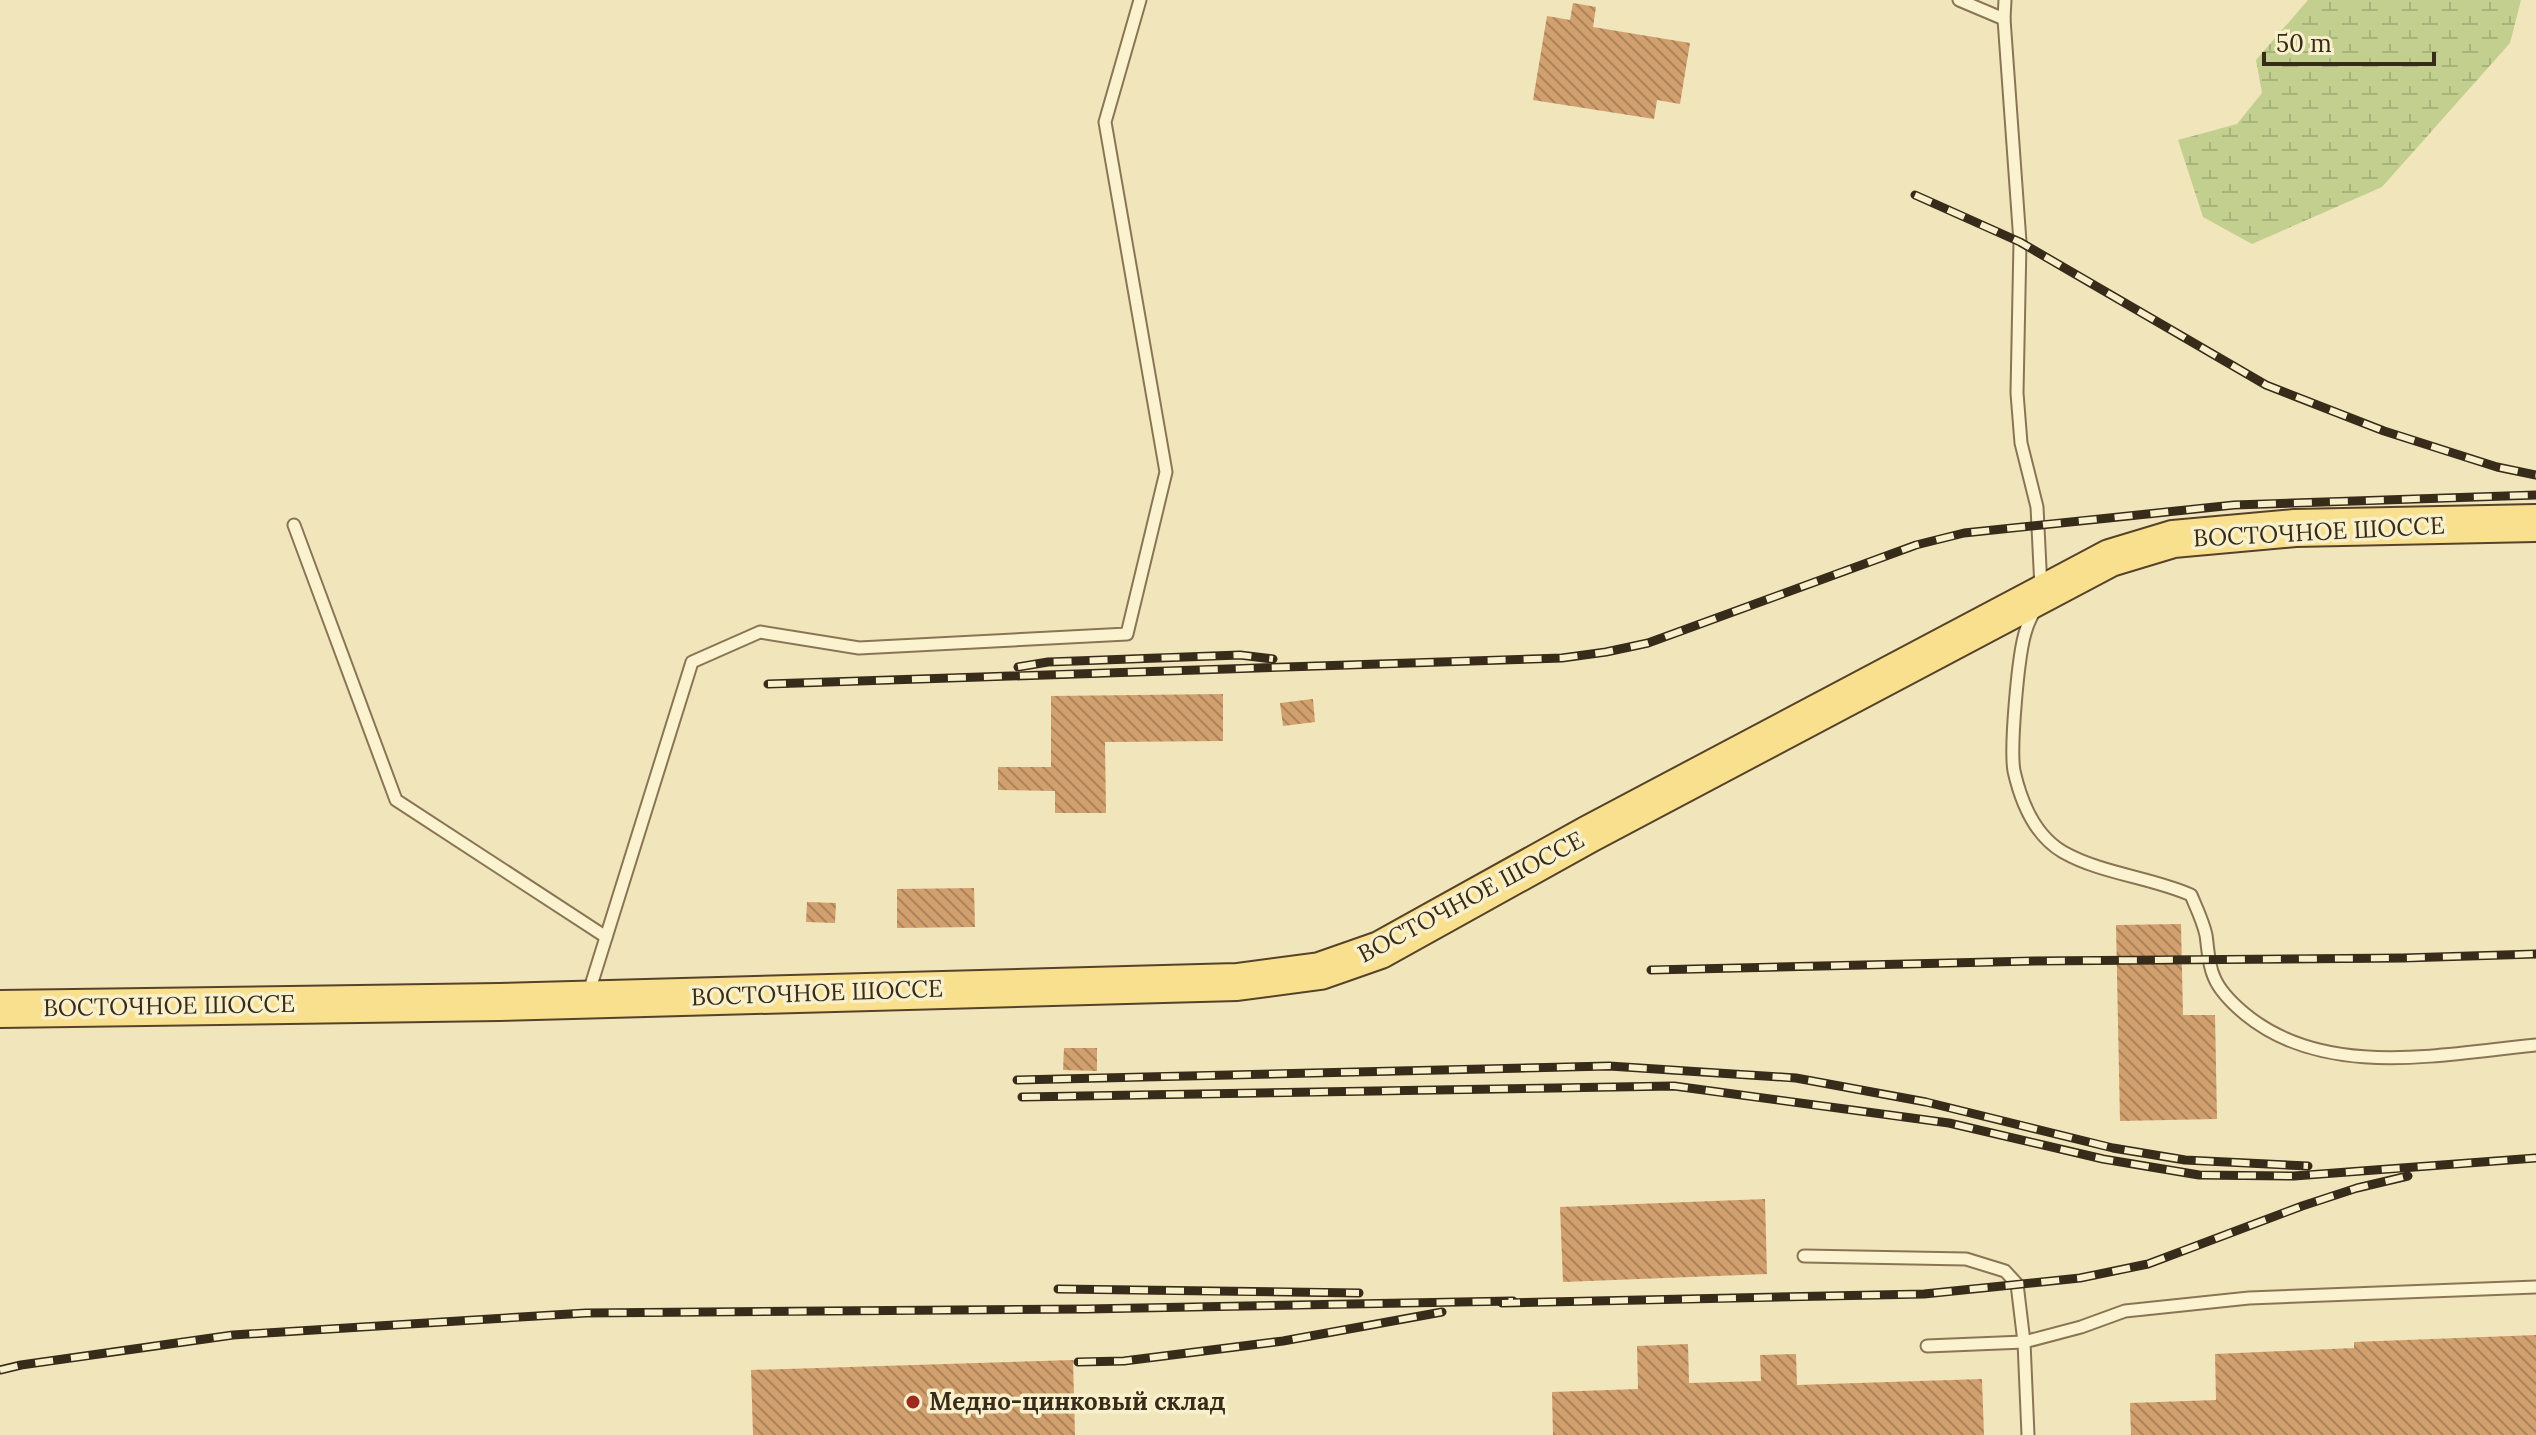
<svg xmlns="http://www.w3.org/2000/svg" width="2536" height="1435" font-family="Lora,serif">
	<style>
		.wetland { fill: url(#wetland-marsh) }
		.building { fill: url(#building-back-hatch) }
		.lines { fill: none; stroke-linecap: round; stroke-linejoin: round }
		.lane-casing { stroke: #897554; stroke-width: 15 }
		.primary-casing { stroke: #564229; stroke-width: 40 }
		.lane { stroke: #fbf2cf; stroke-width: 11 }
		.primary { stroke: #f9e08f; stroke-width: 36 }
		.rail-casing { stroke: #372b1a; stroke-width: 9 }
		.rail { stroke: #f8efcb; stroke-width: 6; stroke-dasharray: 18; stroke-linecap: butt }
		.poi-dot { fill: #9d291f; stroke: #f8efcb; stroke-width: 3 }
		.labels { text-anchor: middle; stroke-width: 7; stroke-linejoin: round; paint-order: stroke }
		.street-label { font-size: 24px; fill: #372b1a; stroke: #f8efcb }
		.poi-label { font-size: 24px; font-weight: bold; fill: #372b1a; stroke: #f8efcb; text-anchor: start }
	</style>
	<defs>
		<pattern id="wetland-marsh" width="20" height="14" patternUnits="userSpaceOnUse" patternTransform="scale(2)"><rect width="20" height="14" fill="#c3cf8f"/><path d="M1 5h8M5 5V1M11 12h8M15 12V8" fill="none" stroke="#a8b27b"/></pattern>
		<pattern id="building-back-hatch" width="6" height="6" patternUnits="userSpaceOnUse" patternTransform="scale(2)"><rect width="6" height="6" fill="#d2a06e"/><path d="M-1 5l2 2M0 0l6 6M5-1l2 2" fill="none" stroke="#ab835a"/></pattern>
	</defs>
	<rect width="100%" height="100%" fill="#f1e5bb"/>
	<path class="wetland" d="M 2308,0 L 2521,0 L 2510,43 L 2382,187 L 2252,244 L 2203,217 L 2178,140 L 2237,124 L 2262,93 L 2256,60 Z"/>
	<g class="building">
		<path d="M 1573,3 L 1596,7 L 1593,27 L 1690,43 L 1680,104 L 1657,100 L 1654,119 L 1533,100 L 1547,16 L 1570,20 Z"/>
		<path d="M 1223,694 L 1223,741 L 1105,742 L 1106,813 L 1055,813 L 1055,791 L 998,790 L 998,767 L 1051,767 L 1051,696 Z"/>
		<path d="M 1313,699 L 1315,722 L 1283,726 L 1280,703 Z"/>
		<path d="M 974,888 L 975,927 L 897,928 L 897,889 Z"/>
		<path d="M 807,902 L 836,903 L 835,923 L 806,922 Z"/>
		<path d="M 2181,924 L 2183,1015 L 2215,1015 L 2217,1119 L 2120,1121 L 2116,925 Z"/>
		<path d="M 1064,1048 L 1097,1048 L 1097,1071 L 1063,1070 Z"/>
		<path d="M 1765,1199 L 1767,1274 L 1563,1282 L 1560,1207 Z"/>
		<path d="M 2536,1335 L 2536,1435 L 2131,1435 L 2130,1403 L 2216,1400 L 2215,1354 L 2354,1348 L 2354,1342 Z"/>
		<path d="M 1688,1344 L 1689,1383 L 1761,1381 L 1760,1355 L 1796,1354 L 1797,1385 L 1982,1379 L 1984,1435 L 1553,1435 L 1552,1392 L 1638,1389 L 1637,1346 Z"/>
		<path d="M 1073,1360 L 1075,1435 L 753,1435 L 751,1370 Z"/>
	</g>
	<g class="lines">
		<g class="lane-casing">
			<g id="lane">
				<path d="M 1959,0 L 2004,19"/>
				<path d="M 2005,0 L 2004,19 L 2020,242 L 2017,393 L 2021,443 L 2037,507 L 2041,588"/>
				<path d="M 294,525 L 396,800 L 606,937"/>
				<path d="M 2036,608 C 2032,615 2028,623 2026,630 C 2018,653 2010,748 2014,771 C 2021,802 2034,835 2063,852 C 2102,874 2150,877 2191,895 C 2196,907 2203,921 2206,935 C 2208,948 2208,964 2214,977 C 2220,992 2233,1004 2245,1014 C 2325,1080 2442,1054 2536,1045"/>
				<path d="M 588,995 L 692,662 L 760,632 L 859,648 L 1127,634 L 1166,472 L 1105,122 L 1140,0"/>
				<path d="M 1804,1256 L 1966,1259 L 2005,1271 L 2017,1284 L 2024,1342 L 2028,1435"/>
				<path d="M 1927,1346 L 2024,1342 L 2081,1327 L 2125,1311 L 2249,1298 L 2536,1287"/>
			</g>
		</g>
		<g class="primary-casing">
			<path id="primary" d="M 0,1009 L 499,1002 L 1237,982 L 1320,971 L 1380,950 L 1589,834 L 2110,558 L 2173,539 L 2295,528 L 2536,523"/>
		</g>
		<use href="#lane" class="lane"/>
		<use href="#primary" class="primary"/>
		<g class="rail-casing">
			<g id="rail">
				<path d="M 1915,195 L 2020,242 L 2266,385 L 2384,431 L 2497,467 L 2536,475"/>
				<path d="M 1018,667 L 1048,662 L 1240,655 L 1273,659"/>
				<path d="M 768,684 L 1562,658 L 1606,652 L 1648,643 L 1916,545 L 1964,533 L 2234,505 L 2536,495"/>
				<path d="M 1651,970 L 2034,961 L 2403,958 L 2536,954"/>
				<path d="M 1017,1080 L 1609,1066 L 1796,1078 L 1926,1102 L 2113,1148 L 2185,1160 L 2308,1166"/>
				<path d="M 1022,1097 L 1674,1086 L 1949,1123 L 2103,1159 L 2199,1175 L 2294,1176 L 2536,1158"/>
				<path d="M 1058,1289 L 1359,1293"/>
				<path d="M 1502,1303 L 1924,1294 L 2080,1278 L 2148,1264 L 2302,1206 L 2357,1188 L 2408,1176"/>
				<path d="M 1078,1362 L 1124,1361 L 1283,1341 L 1442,1312"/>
				<path d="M 0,1370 L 21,1365 L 233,1335 L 586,1313 L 1087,1309 L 1513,1301"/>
			</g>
		</g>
		<use href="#rail" class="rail"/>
	</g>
	<circle class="poi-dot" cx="913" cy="1402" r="8"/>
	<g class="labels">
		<g class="street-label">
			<text transform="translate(2319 532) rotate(-3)" y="8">ВОСТОЧНОЕ ШОССЕ</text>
			<text transform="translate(1471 897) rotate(-28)" y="8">ВОСТОЧНОЕ ШОССЕ</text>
			<text transform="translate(817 993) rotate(-2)" y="8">ВОСТОЧНОЕ ШОССЕ</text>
			<text transform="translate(169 1006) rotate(-1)" y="8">ВОСТОЧНОЕ ШОССЕ</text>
		</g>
		<g class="poi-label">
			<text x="929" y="1410">Медно-цинковый склад</text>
		</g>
	</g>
	<path d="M2264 52v12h170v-12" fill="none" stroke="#372b1a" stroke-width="4"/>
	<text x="2276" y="52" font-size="24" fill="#372b1a" stroke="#f8efcb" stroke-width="6" paint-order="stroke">50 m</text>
</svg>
